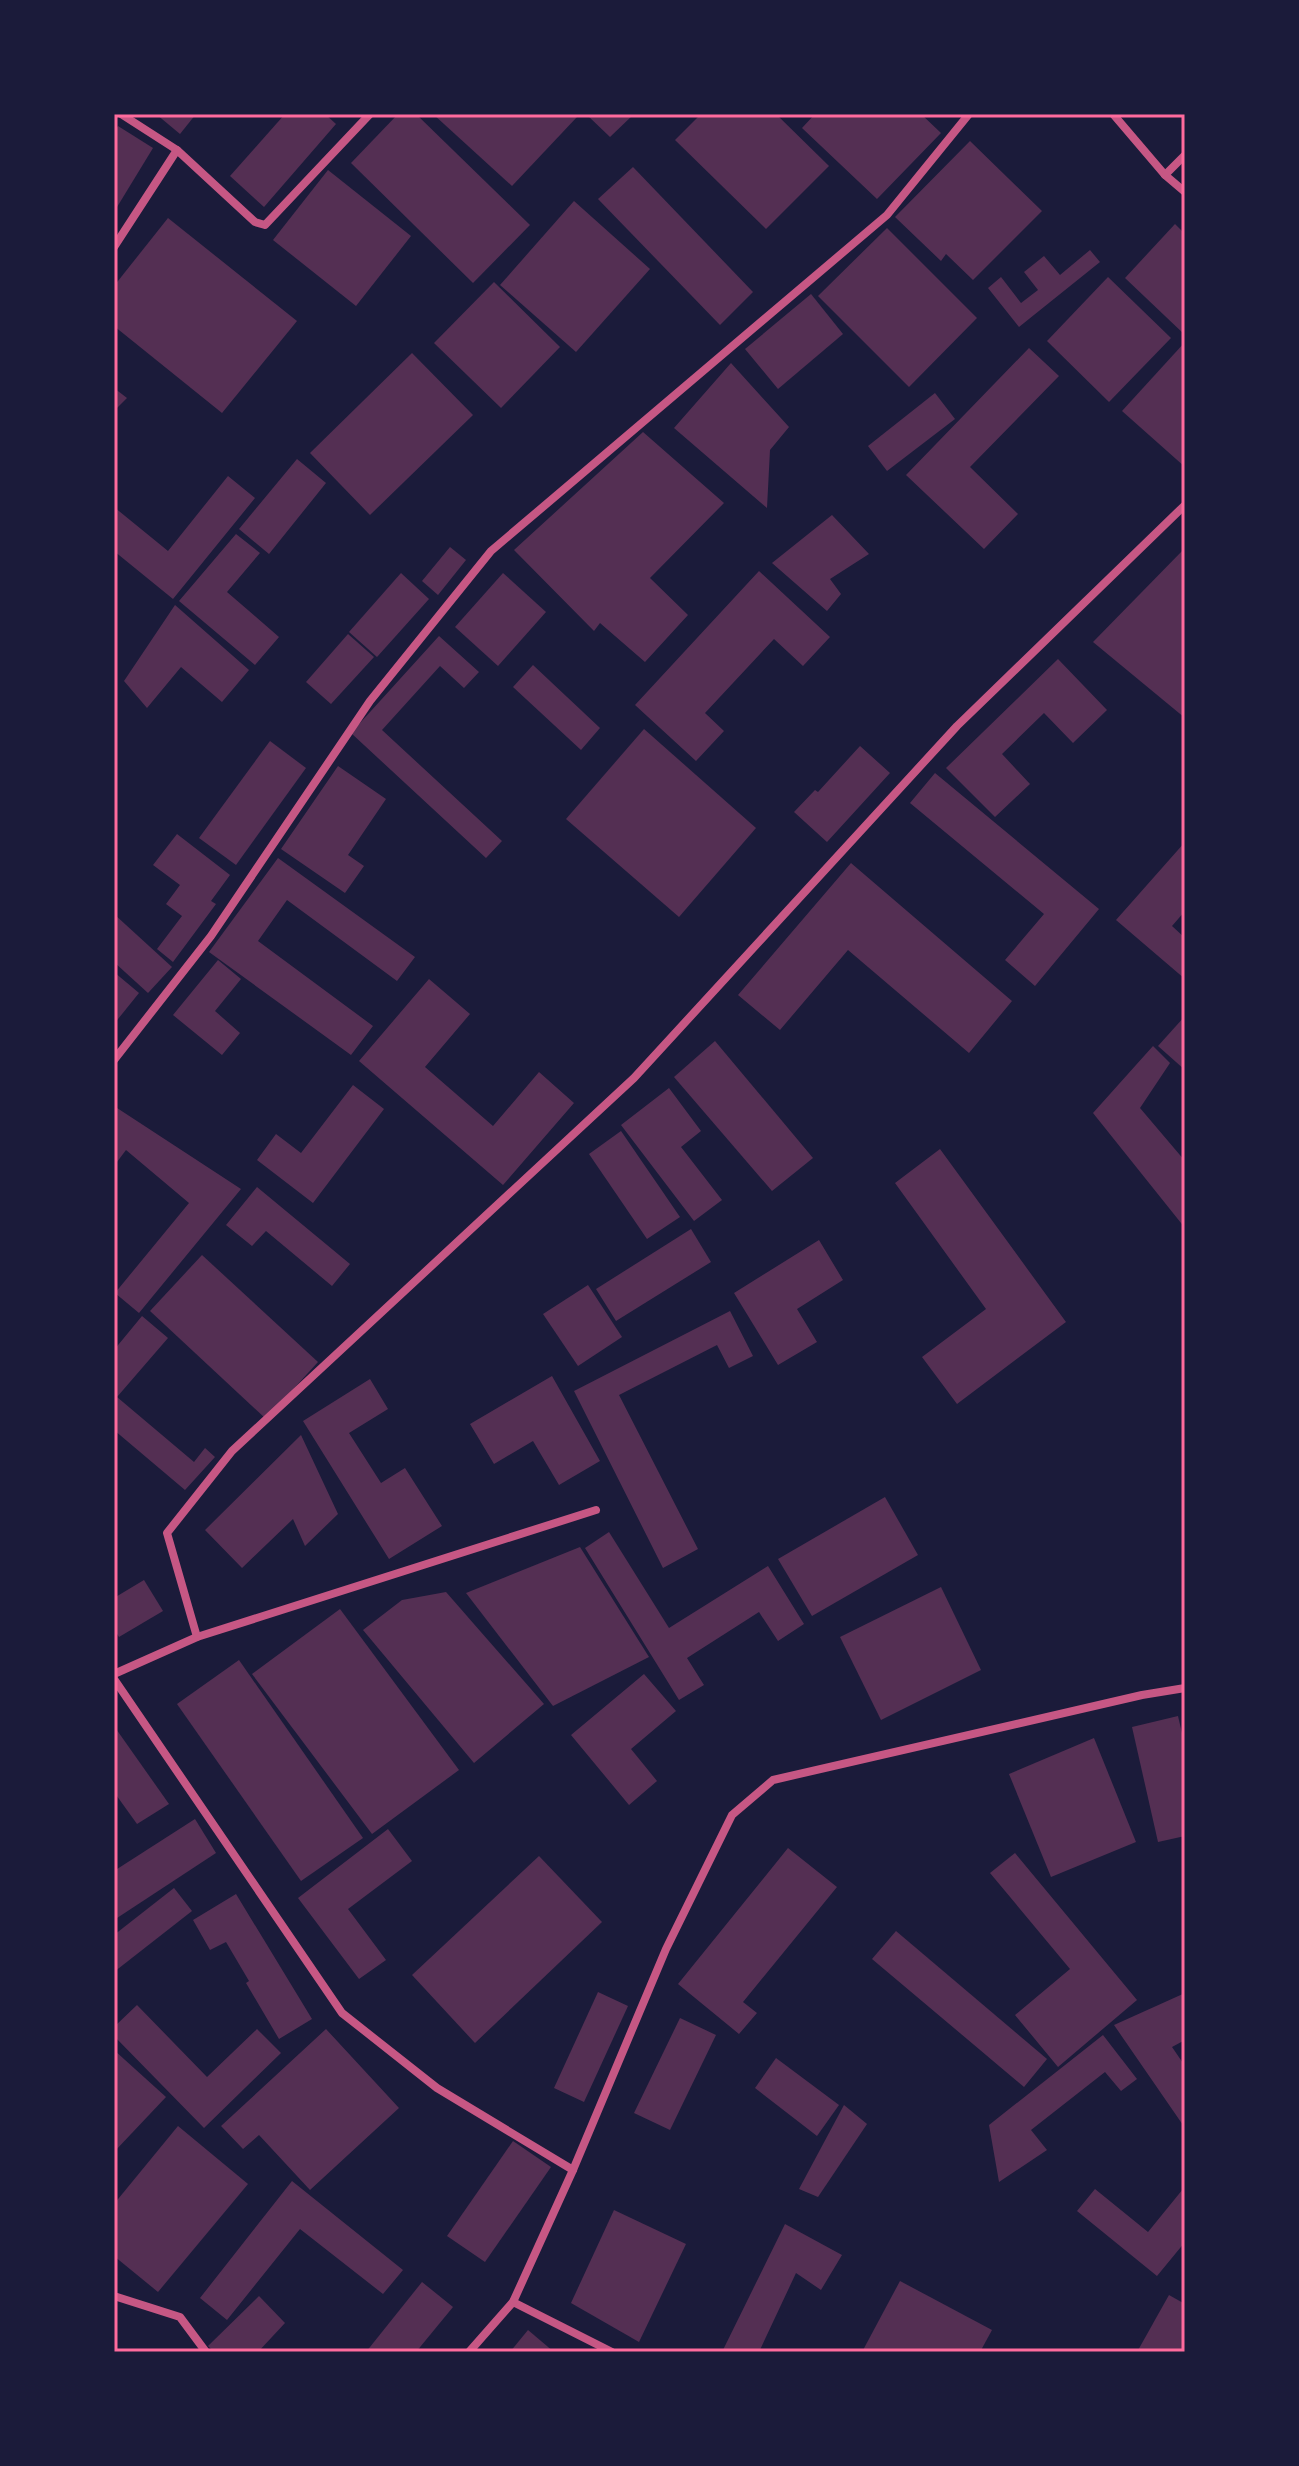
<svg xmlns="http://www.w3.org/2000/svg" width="1299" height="2466" font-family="Commissioner,sans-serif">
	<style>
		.building { fill: #542f53 }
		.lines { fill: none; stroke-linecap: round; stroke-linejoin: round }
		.minor { stroke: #c65784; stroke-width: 8 }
		.neatline { fill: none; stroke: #ff6b9d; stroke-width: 3 }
	</style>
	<rect width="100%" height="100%" fill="#1b1b3a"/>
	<g class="building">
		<path d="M 156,114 L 196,114 L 180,134 Z"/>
		<path d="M 285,114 L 325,114 L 336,124 L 264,207 L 230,176 Z"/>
		<path d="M 398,114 L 416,114 L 530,225 L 473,283 L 351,163 Z"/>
		<path d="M 433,114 L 573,114 L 577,117 L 512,186 Z"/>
		<path d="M 586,114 L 634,114 L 610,137 Z"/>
		<path d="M 701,114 L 776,114 L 829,166 L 766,229 L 675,140 Z"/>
		<path d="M 815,114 L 863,116 L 921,114 L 941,133 L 877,199 L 802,128 Z"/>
		<path d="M 118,126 L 153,148 L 114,212 L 114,132 Z"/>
		<path d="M 970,141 L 1042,211 L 973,280 L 946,254 L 941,261 L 895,217 Z"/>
		<path d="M 633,167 L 753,292 L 720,325 L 598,199 Z"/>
		<path d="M 328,170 L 411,236 L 356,306 L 273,240 Z"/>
		<path d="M 574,201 L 650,269 L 576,352 L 500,285 Z"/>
		<path d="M 168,218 L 297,321 L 222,413 L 114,326 L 114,286 Z"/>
		<path d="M 1175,224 L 1185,234 L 1185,335 L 1125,278 Z"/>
		<path d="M 887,228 L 977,318 L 909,387 L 818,296 Z"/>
		<path d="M 1090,250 L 1100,262 L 1019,327 L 988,288 L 1001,277 L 1021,303 L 1038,290 L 1024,272 L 1044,256 L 1060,275 Z"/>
		<path d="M 1108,277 L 1171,338 L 1109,402 L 1047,341 Z"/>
		<path d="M 494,282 L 560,347 L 501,408 L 434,343 Z"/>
		<path d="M 811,294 L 843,334 L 778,389 L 745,349 Z"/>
		<path d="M 1185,342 L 1185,467 L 1122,411 Z"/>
		<path d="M 1029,348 L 1059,376 L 970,467 L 1018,514 L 984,549 L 906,475 Z"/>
		<path d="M 412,353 L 473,415 L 370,515 L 310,453 Z"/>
		<path d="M 731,363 L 789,427 L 770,450 L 767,508 L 674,428 Z"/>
		<path d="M 114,388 L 127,398 L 114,411 Z"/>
		<path d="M 935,393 L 955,419 L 887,471 L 868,446 Z"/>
		<path d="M 643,432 L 724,503 L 650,578 L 688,615 L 645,662 L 600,623 L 594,631 L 514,550 Z"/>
		<path d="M 297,459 L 326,483 L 269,554 L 239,529 Z"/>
		<path d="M 228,476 L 255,498 L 173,599 L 114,551 L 114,507 L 168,551 Z"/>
		<path d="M 832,515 L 869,554 L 830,579 L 841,594 L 827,611 L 772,563 Z"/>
		<path d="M 236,534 L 260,553 L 227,592 L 279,637 L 255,665 L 179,601 Z"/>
		<path d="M 450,547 L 466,560 L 438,595 L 422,581 Z"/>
		<path d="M 1185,548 L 1185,718 L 1093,642 Z"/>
		<path d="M 759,571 L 830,637 L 803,666 L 774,639 L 705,713 L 724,731 L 696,761 L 635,705 Z"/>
		<path d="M 401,573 L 429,599 L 377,657 L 349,632 Z"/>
		<path d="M 503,573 L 546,612 L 498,666 L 455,627 Z"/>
		<path d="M 175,605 L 249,670 L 222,702 L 181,667 L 147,708 L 124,681 Z"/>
		<path d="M 348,634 L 374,657 L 331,704 L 306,682 Z"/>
		<path d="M 439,636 L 479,672 L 464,688 L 440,666 L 382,730 L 502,841 L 486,858 L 351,733 Z"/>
		<path d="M 1058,659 L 1107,710 L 1073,743 L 1044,713 L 1002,754 L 1030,784 L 995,817 L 946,768 Z"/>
		<path d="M 533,665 L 600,728 L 581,750 L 513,687 Z"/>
		<path d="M 644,729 L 756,828 L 679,917 L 566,819 Z"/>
		<path d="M 270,741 L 306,768 L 236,865 L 199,838 Z"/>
		<path d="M 860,746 L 890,773 L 827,842 L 794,812 L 815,790 L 818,792 Z"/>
		<path d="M 338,766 L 386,799 L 348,855 L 364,866 L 345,893 L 281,849 Z"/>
		<path d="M 935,773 L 1099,909 L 1035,986 L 1005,960 L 1044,914 L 910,803 Z"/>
		<path d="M 177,834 L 230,875 L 211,901 L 216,904 L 173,962 L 157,949 L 182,916 L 166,904 L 180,885 L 153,865 Z"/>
		<path d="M 1185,842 L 1185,911 L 1172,926 L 1185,938 L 1185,979 L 1116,920 Z"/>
		<path d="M 278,858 L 415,957 L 397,981 L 287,900 L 258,941 L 373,1026 L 351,1055 L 209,952 Z"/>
		<path d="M 851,863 L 1012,1001 L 969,1053 L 848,950 L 780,1030 L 738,995 Z"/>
		<path d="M 114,914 L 172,967 L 148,993 L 114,962 Z"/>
		<path d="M 218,960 L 241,979 L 215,1011 L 240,1033 L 222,1055 L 173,1015 Z"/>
		<path d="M 114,972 L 139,993 L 114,1024 Z"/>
		<path d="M 429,979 L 470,1014 L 425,1067 L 493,1126 L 539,1072 L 574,1103 L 503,1185 L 359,1061 Z"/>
		<path d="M 1185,1016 L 1185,1070 L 1158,1046 Z"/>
		<path d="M 715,1041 L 813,1158 L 772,1191 L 674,1077 Z"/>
		<path d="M 1153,1046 L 1170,1063 L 1140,1108 L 1185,1161 L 1185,1228 L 1093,1113 Z"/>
		<path d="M 353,1085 L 384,1109 L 313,1203 L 257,1160 L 276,1134 L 301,1153 Z"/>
		<path d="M 669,1088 L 701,1131 L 681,1147 L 722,1200 L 694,1221 L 621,1125 Z"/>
		<path d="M 114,1106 L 241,1189 L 139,1313 L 115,1293 L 189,1203 L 126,1150 L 114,1166 Z"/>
		<path d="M 621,1131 L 680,1217 L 647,1239 L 589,1154 Z"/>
		<path d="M 940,1149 L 1066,1322 L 957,1404 L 922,1357 L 986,1309 L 895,1183 Z"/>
		<path d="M 257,1187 L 350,1264 L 332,1286 L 266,1231 L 252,1246 L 226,1225 Z"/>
		<path d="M 691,1229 L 711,1262 L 616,1321 L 596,1289 Z"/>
		<path d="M 819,1240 L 843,1280 L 797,1309 L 817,1342 L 778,1365 L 734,1293 Z"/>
		<path d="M 202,1255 L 318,1362 L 266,1419 L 150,1311 Z"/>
		<path d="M 588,1285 L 622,1337 L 578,1366 L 543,1314 Z"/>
		<path d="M 730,1311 L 753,1356 L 729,1368 L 717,1345 L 619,1395 L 698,1549 L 663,1568 L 574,1391 Z"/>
		<path d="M 142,1316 L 168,1338 L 117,1397 L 194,1462 L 205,1448 L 215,1457 L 185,1490 L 114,1430 L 114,1350 Z"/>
		<path d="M 552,1376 L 600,1461 L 559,1485 L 533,1441 L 494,1464 L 470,1424 Z"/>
		<path d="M 370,1379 L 388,1409 L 349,1433 L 381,1483 L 405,1468 L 442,1526 L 389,1559 L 303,1421 Z"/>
		<path d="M 301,1435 L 338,1514 L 305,1546 L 293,1519 L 242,1568 L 205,1530 Z"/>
		<path d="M 885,1497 L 918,1555 L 812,1616 L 778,1559 Z"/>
		<path d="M 609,1532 L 669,1628 L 768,1566 L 804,1624 L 778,1641 L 759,1612 L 687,1658 L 704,1685 L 679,1700 L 585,1548 Z"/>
		<path d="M 580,1547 L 649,1657 L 553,1706 L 466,1593 Z"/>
		<path d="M 144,1580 L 163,1611 L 119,1637 L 114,1629 L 114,1598 Z"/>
		<path d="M 941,1587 L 981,1670 L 881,1720 L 840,1637 Z"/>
		<path d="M 446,1592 L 544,1704 L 474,1763 L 363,1630 L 402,1600 Z"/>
		<path d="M 340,1609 L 459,1770 L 372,1834 L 252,1674 Z"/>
		<path d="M 239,1660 L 363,1838 L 301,1881 L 177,1704 Z"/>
		<path d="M 644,1674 L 676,1711 L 631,1749 L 657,1781 L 629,1805 L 571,1735 Z"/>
		<path d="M 1178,1716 L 1185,1746 L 1185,1836 L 1158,1842 L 1132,1727 Z"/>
		<path d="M 114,1726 L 169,1804 L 137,1824 L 114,1792 Z"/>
		<path d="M 1094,1738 L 1136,1842 L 1051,1877 L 1009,1774 Z"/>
		<path d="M 195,1819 L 216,1853 L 114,1920 L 114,1871 Z"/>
		<path d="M 388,1829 L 412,1861 L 348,1909 L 386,1960 L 359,1979 L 298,1898 Z"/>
		<path d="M 788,1848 L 837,1887 L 743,2002 L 757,2013 L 739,2034 L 678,1984 Z"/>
		<path d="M 1015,1853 L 1137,2000 L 1058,2067 L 1015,2015 L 1070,1969 L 990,1873 Z"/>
		<path d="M 539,1856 L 602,1922 L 475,2043 L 412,1975 Z"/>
		<path d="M 174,1888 L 192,1911 L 114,1972 L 114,1935 Z"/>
		<path d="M 236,1894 L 312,2019 L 279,2039 L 246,1983 L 249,1981 L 226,1942 L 210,1950 L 193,1920 Z"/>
		<path d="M 896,1931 L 1047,2059 L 1024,2087 L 872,1959 Z"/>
		<path d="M 598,1992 L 628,2006 L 584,2102 L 554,2088 Z"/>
		<path d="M 1185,1993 L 1185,2040 L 1172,2047 L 1185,2066 L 1185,2128 L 1114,2025 Z"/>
		<path d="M 137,2005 L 207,2077 L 257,2029 L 281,2053 L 204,2128 L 114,2036 L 114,2027 Z"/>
		<path d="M 680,2018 L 716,2035 L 670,2130 L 634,2113 Z"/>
		<path d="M 326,2029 L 399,2108 L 310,2190 L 259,2135 L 243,2149 L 221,2126 Z"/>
		<path d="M 1103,2035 L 1137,2079 L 1121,2091 L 1105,2072 L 1031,2130 L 1047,2150 L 999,2182 L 989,2125 Z"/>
		<path d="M 114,2050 L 166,2097 L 114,2152 Z"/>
		<path d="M 776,2058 L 839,2105 L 817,2136 L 755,2088 Z"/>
		<path d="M 844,2105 L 867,2124 L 818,2197 L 799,2189 Z"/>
		<path d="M 178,2126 L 248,2184 L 158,2292 L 114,2256 L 114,2204 Z"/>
		<path d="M 513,2141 L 551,2167 L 485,2262 L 447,2236 Z"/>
		<path d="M 292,2181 L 403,2270 L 383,2294 L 300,2229 L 227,2320 L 200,2298 Z"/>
		<path d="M 1095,2189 L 1148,2232 L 1183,2189 L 1185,2191 L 1185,2242 L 1157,2276 L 1077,2211 Z"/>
		<path d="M 614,2210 L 686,2244 L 639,2342 L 571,2303 Z"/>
		<path d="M 785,2224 L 842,2255 L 821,2290 L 796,2273 L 759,2352 L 722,2352 Z"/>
		<path d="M 900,2281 L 992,2330 L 980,2352 L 862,2352 Z"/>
		<path d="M 422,2282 L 453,2307 L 416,2352 L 366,2352 Z"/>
		<path d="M 1169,2295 L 1185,2304 L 1185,2352 L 1137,2352 Z"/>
		<path d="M 259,2296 L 285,2323 L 258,2352 L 214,2352 L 208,2346 Z"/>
		<path d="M 528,2330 L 554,2352 L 510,2352 Z"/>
	</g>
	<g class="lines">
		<g class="minor">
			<path d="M 121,114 L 177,150 L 255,222 L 265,225 L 370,114"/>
			<path d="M 1113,114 L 1165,175 L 1185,192"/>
			<path d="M 1165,175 L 1185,155"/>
			<path d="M 114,247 L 177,150"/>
			<path d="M 114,1060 L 211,936 L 370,701 L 491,551 L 887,215 L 969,114"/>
			<path d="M 197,1637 L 167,1533 L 232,1451 L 634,1078 L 957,726 L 1185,505"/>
			<path d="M 114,1674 L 197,1637 L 596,1510"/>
			<path d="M 114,1679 L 342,2013 L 437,2088 L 573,2170"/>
			<path d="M 114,2296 L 180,2317 L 206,2352"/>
			<path d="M 513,2302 L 612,2352"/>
			<path d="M 469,2352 L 513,2302 L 573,2170 L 666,1949 L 732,1815 L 773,1780 L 1142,1695 L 1185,1688"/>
		</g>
	</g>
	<rect width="1299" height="2466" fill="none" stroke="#1b1b3a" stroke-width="232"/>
	<rect x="116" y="116" width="1067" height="2234" class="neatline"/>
</svg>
